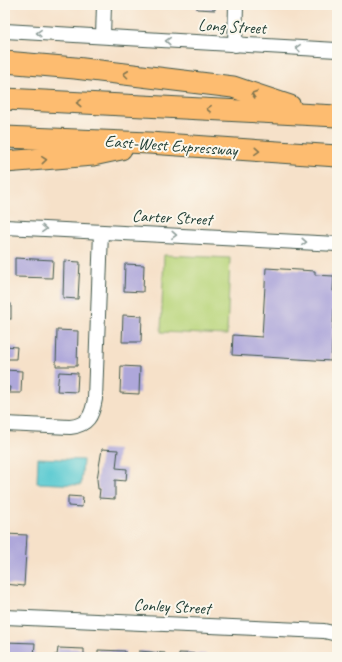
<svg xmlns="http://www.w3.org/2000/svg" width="342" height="662" font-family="Caveat,sans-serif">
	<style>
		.green { fill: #b9d57b; stroke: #6c8958 }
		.water { fill: #5dcbd2; stroke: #3e8483 }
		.building { fill: #aea7da }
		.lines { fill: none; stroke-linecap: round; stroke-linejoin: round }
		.minor-casing { stroke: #3f564a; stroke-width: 16 }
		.highway-casing { stroke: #3f564a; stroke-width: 23 }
		.minor { stroke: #fff; stroke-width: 14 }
		.highway { stroke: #fdbc70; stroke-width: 21 }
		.oneway { stroke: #8f9e9a }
		.oneway2 { stroke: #83764f }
		.labels { text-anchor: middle; stroke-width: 4; stroke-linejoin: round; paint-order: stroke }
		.street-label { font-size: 17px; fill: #1f3d34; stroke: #fbf7ec }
	</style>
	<rect width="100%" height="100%" fill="#fbf7ec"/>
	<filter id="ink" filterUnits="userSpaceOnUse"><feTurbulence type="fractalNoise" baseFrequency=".025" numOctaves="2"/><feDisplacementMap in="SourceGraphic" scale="8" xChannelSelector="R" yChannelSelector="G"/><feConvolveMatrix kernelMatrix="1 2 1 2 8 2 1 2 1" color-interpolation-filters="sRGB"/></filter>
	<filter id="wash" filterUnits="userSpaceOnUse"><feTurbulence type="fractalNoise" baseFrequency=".012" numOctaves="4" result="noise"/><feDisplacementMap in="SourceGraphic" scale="16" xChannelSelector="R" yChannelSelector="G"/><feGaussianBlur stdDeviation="0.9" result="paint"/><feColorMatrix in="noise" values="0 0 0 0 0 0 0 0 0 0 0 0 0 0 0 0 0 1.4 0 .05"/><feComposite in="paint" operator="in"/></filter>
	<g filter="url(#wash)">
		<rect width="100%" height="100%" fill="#f6e1c9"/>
		<path class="green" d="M 164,255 L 230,258 L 227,335 L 161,332 Z"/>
		<path class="water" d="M 38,458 L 83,460 L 81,485 L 37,483 Z"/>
		<g id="blocks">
			<g class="building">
				<path d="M 197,5 L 215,5 L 215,10 L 197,9 Z"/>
				<path d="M 15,258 L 53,260 L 52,278 L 15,277 Z"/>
				<path d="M 64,261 L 80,262 L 78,299 L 63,298 Z"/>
				<path d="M 125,264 L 144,265 L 143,292 L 124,291 Z"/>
				<path d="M 266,268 L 315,271 L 315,275 L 334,276 L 333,291 L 335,292 L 331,361 L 232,355 L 233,335 L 262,337 Z"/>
				<rect x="5" y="304" width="6" height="15"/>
				<path d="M 123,315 L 142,316 L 141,342 L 122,342 Z"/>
				<path d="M 57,330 L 78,331 L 77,366 L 56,366 Z"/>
				<path d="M 5,346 L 17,347 L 16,359 L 5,359 Z"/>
				<path d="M 121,366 L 140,367 L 139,394 L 120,393 Z"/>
				<path d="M 5,370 L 22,371 L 21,393 L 9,393 L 10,387 L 5,387 Z"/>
				<path d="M 59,372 L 78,373 L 77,392 L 57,391 Z"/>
				<path d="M 102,449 L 118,450 L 116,468 L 127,469 L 126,481 L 115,480 L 115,499 L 99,498 L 100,489 L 98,489 L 97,479 Z"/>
				<path d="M 68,496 L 83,497 L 82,507 L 68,506 Z"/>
				<path d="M 5,534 L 27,535 L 24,586 L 5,584 Z"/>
				<path d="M 5,642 L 35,643 L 34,657 L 5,657 Z"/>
				<path d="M 58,648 L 84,649 L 84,657 L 54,657 L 54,655 L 57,655 Z"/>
				<path d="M 98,650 L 125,651 L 125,657 L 98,657 Z"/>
				<path d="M 139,651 L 165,653 L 165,657 L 138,657 Z"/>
				<path d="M 179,653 L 206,654 L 205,657 L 179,657 Z"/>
				<path d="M 219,655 L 236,656 L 236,657 L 219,657 Z"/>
			</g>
		</g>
	</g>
	<g filter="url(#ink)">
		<use href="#blocks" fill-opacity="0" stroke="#3f564a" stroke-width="1"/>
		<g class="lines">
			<g class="minor-casing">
				<g id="minor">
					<path d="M 5,31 L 337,50"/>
					<path d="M 103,36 L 104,5"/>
					<path d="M 235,45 L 236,5"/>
					<path d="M 5,227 L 337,244"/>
					<path d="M 5,424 L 70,427 C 88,425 92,416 95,399 L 101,232"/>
					<path d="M 5,617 L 324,631 L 337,634"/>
				</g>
			</g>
			<g class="highway-casing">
				<g id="highway">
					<path d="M 5,62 L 75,68 L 233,87 L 290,106"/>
					<path d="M 5,99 L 337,116"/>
					<path d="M 5,137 L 149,143 L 337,156"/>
					<path d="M 5,162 L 93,155 L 121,149"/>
				</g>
			</g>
			<use href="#minor" class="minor"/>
			<use href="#highway" class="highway"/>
		</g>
		<defs><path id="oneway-chevron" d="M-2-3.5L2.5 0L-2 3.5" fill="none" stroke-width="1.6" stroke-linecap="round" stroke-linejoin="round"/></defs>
		<g class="oneway">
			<use href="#oneway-chevron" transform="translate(39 33) rotate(-177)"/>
			<use href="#oneway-chevron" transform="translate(168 41) rotate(-176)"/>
			<use href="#oneway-chevron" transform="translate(298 48) rotate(-177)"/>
			<use href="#oneway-chevron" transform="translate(44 229) rotate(3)"/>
			<use href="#oneway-chevron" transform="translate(174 235) rotate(3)"/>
			<use href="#oneway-chevron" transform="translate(304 242) rotate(3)"/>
		</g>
		<g class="oneway2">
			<use href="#oneway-chevron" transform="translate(126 74) rotate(-173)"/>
			<use href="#oneway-chevron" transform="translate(254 94) rotate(-162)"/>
			<use href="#oneway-chevron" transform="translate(79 103) rotate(-177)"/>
			<use href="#oneway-chevron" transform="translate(209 109) rotate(-177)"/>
			<use href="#oneway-chevron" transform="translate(257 151) rotate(4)"/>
			<use href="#oneway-chevron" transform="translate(44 160) rotate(-5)"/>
		</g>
	</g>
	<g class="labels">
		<g class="street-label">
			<text transform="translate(232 26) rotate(3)" y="6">Long Street</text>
			<text transform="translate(171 145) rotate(4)" y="6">East-West Expressway</text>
			<text transform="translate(172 217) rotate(3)" y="6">Carter Street</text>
			<text transform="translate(172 606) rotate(3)" y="6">Conley Street</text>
		</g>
	</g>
	<rect width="342" height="662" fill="none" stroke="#fbf7ec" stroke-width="20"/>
</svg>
